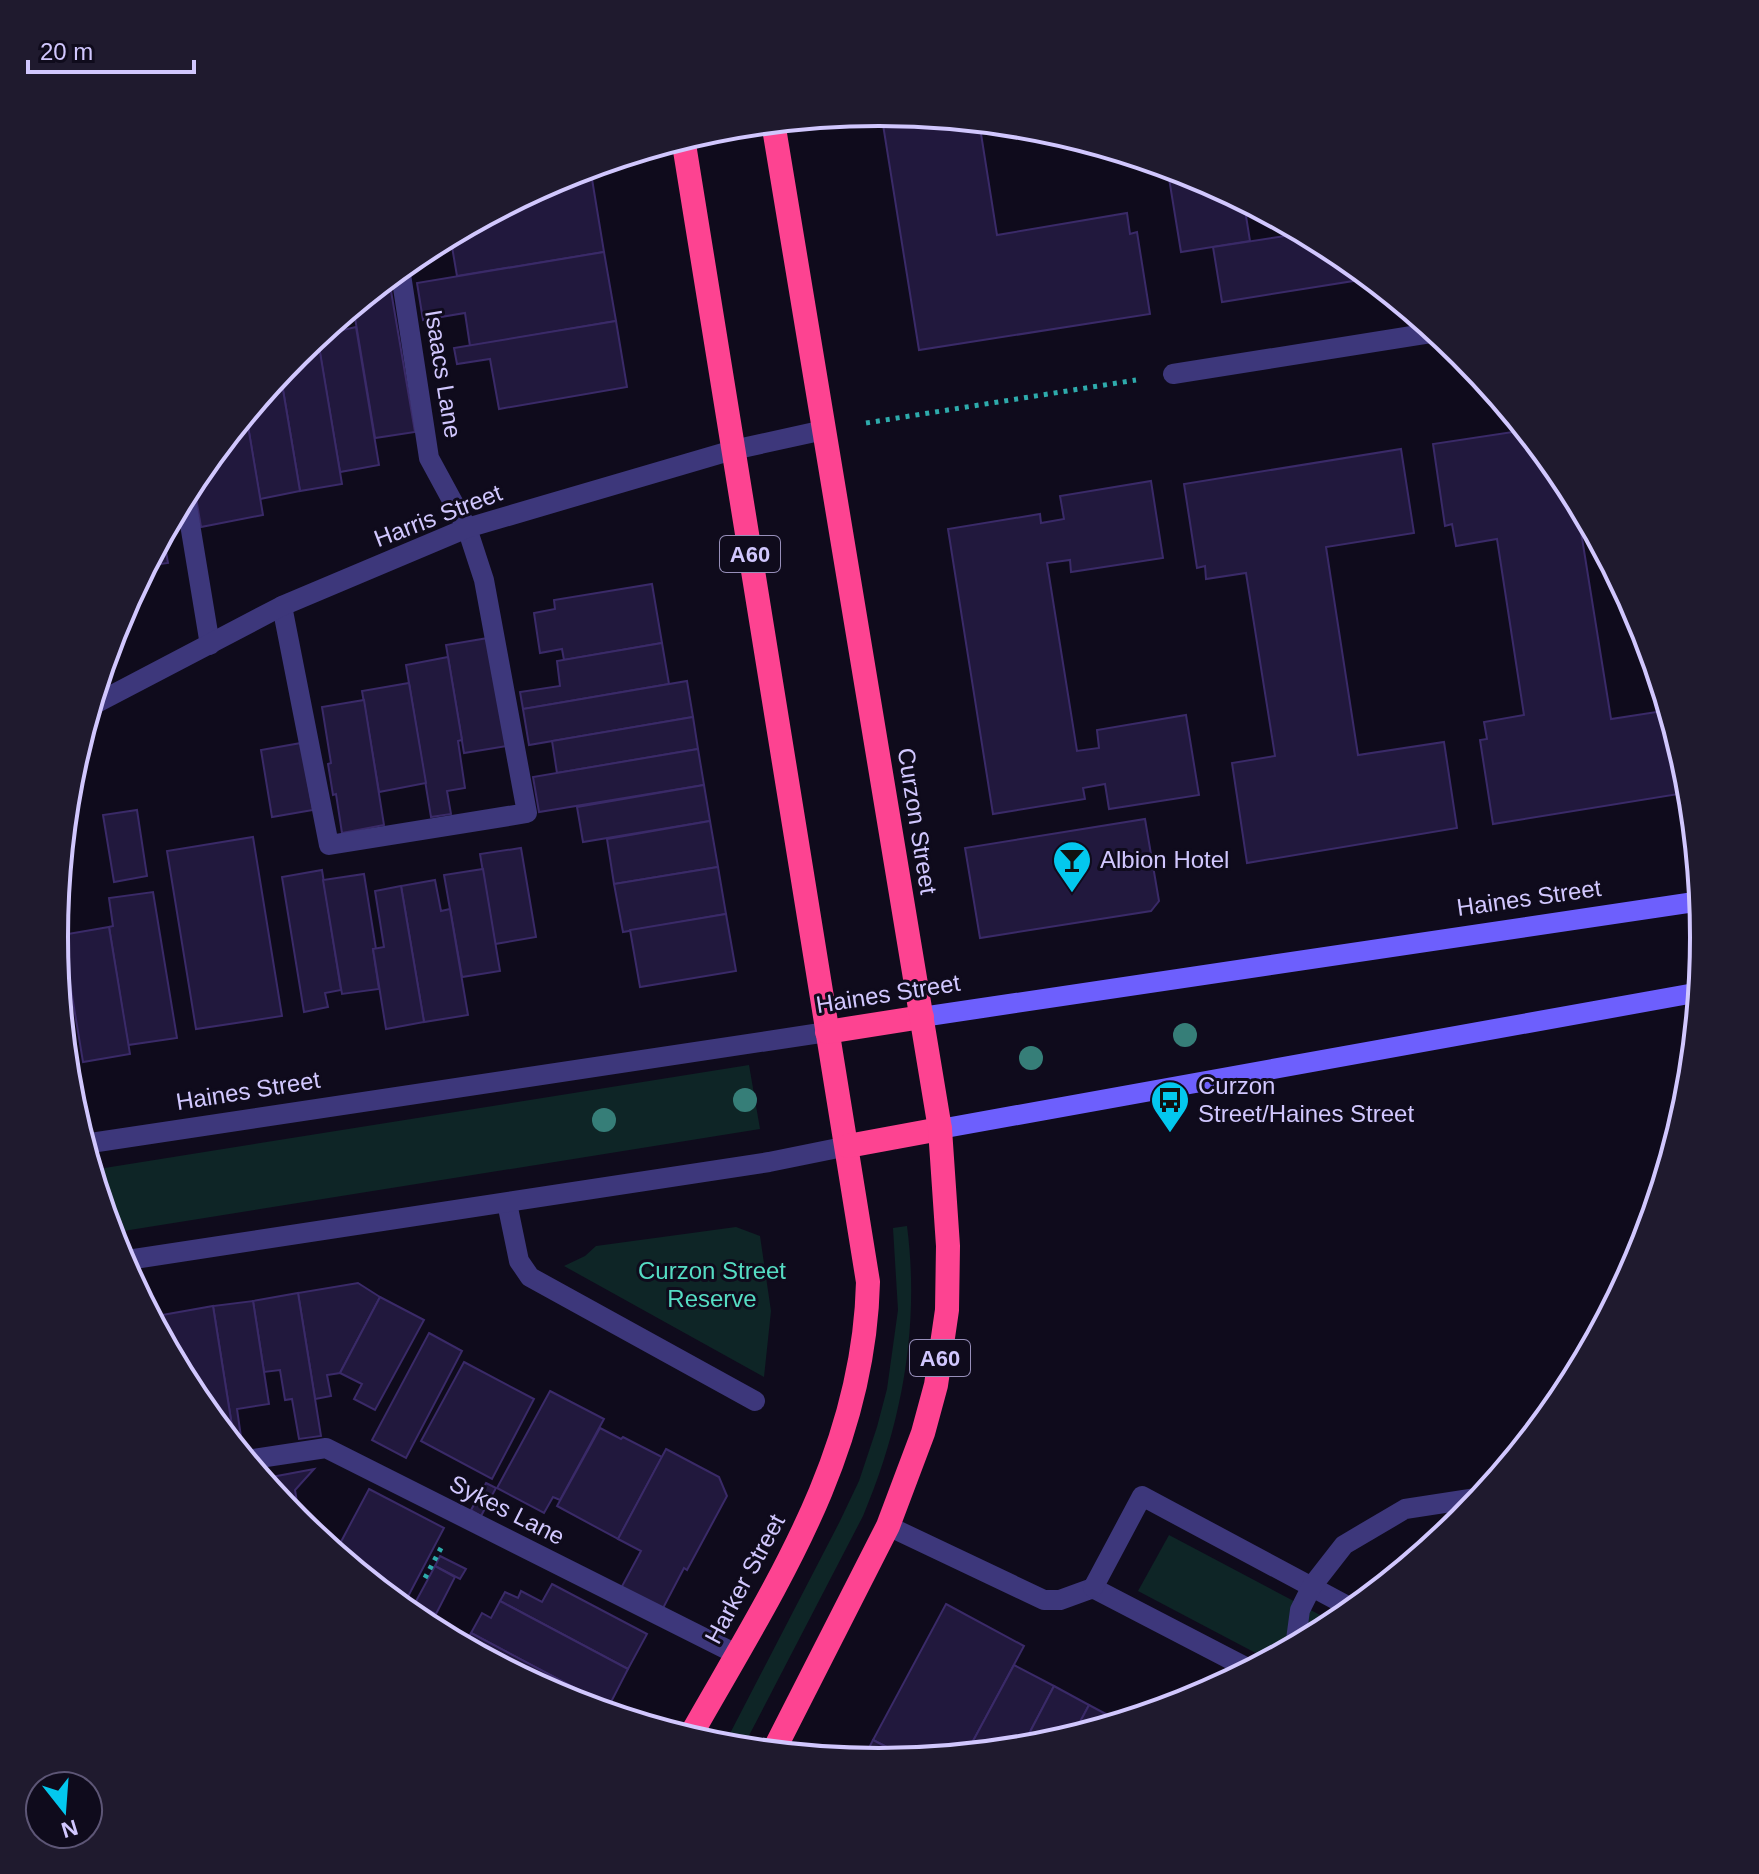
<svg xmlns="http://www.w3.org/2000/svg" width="1759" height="1874" font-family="Arial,sans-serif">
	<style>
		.green { fill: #0e2526 }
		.building { fill: #21183d; stroke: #3a2a68; stroke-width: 2 }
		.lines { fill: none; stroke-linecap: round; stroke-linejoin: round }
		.path { stroke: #2eabac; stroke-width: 5; stroke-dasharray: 4 6; stroke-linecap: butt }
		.lane { stroke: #3d377b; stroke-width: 20 }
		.street { stroke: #3d377b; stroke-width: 20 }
		.secondary { stroke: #6d5ffd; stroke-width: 20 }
		.highway { stroke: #fd4391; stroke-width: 24 }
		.tree { fill: #367e78 }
		.labels { text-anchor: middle; stroke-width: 6; stroke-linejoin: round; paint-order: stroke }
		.shield { fill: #0f0b1c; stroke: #978fba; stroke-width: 2 }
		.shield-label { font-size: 22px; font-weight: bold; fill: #d1c7fe }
		.street-label { font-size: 24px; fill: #d1c7fe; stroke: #0f0b1c }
		.poi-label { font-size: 24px; fill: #d1c7fe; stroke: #0f0b1c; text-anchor: start }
		.park-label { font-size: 24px; fill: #55dcc3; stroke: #0f0b1c }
		.rim { fill: none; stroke: #d1c7fe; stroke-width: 4 }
	</style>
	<rect width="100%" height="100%" fill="#0f0b1c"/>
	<g class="green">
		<path d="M 749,1065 L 760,1129 L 111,1233 L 92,1170 Z"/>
		<path d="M 907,1226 C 920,1326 902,1424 863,1516 L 742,1749 L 723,1747 L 839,1523 L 859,1481 L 877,1427 L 887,1389 L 898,1310 L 893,1228 Z"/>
		<path d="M 736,1227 L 760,1236 L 771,1311 L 764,1377 L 564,1266 L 585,1256 L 596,1246 Z"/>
		<path d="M 1169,1535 L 1337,1624 L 1269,1660 L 1138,1591 Z"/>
	</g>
	<g class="building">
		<path d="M 881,112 L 979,121 L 997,235 L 1127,213 L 1130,234 L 1137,232 L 1150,314 L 919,350 Z"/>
		<path d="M 1167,166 L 1196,175 L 1251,204 L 1253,215 L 1246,216 L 1250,241 L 1181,252 Z"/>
		<path d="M 592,179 L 604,252 L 457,276 L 450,235 L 538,188 Z"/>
		<path d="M 1305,233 L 1338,251 L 1372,278 L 1222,302 L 1213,247 Z"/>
		<path d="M 604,252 L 616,321 L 470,346 L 465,313 L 423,320 L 417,283 Z"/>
		<path d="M 390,285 L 415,432 L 375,438 L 353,306 L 376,287 Z"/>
		<path d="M 616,321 L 627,387 L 499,409 L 490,359 L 457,364 L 454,348 Z"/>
		<path d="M 356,327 L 379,465 L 340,472 L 317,336 Z"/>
		<path d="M 319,346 L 342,484 L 300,491 L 280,372 L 300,350 Z"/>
		<path d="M 280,372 L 300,491 L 260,499 L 246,414 Z"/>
		<path d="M 246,414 L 263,515 L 201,527 L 193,480 Z"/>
		<path d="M 1526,430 L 1566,479 L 1584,512 L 1578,513 L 1611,719 L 1669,710 L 1689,776 L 1691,792 L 1493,824 L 1480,740 L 1487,739 L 1484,722 L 1524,715 L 1497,539 L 1456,546 L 1452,524 L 1445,526 L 1433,444 Z"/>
		<path d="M 1401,449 L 1414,533 L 1326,547 L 1358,755 L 1444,742 L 1457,828 L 1247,863 L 1232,763 L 1275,756 L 1246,573 L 1206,579 L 1205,566 L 1197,568 L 1184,484 Z"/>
		<path d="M 1151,481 L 1163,558 L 1071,572 L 1070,560 L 1047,563 L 1077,751 L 1099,748 L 1097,730 L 1186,715 L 1199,795 L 1109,809 L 1105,784 L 1083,788 L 1085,799 L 993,814 L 948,529 L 1040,514 L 1041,523 L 1064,519 L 1060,496 Z"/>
		<path d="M 163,535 L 168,563 L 146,566 Z"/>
		<path d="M 652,584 L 662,643 L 564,660 L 562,649 L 540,653 L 534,613 L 555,609 L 554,600 Z"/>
		<path d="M 488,638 L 507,746 L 464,753 L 446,645 Z"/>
		<path d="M 662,643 L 669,684 L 523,709 L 520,692 L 560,686 L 557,661 Z"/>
		<path d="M 448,657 L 462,740 L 458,741 L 465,788 L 447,791 L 451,814 L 431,817 L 406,665 Z"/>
		<path d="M 687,681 L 693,717 L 529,745 L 523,709 Z"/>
		<path d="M 409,683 L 426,783 L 379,792 L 362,691 Z"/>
		<path d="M 364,700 L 384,825 L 342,833 L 336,794 L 333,795 L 328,764 L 331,763 L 322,707 Z"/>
		<path d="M 693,717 L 698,749 L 557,773 L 552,741 Z"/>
		<path d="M 301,743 L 313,810 L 272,817 L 261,750 Z"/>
		<path d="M 698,749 L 704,785 L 539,812 L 533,777 Z"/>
		<path d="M 704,785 L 710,821 L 583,842 L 577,807 Z"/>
		<path d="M 137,810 L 147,876 L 114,882 L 103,815 Z"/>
		<path d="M 1145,819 L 1159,901 L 1151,911 L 980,938 L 965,848 Z"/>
		<path d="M 710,821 L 718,867 L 614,884 L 607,839 Z"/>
		<path d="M 253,837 L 282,1016 L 196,1029 L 167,851 Z"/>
		<path d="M 521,848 L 536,937 L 495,944 L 480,854 Z"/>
		<path d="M 718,867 L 726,914 L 623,932 L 614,884 Z"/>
		<path d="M 483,869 L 500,971 L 462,977 L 444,875 Z"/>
		<path d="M 322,870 L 341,990 L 325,993 L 328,1007 L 304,1012 L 282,877 Z"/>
		<path d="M 364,874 L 376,949 L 373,949 L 379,989 L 342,994 L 323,880 Z"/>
		<path d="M 435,880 L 441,911 L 450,909 L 468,1015 L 424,1022 L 401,886 Z"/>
		<path d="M 401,886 L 424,1022 L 386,1029 L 373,949 L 384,947 L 375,891 Z"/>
		<path d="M 153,892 L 177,1038 L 128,1045 L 109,927 L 113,926 L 109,898 Z"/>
		<path d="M 726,914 L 736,971 L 640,987 L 630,930 Z"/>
		<path d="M 109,927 L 130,1054 L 83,1062 L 62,935 Z"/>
		<path d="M 55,930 L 71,1029 L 63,1030 L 54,937 Z"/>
		<path d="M 358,1283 L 380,1297 L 340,1373 L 327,1375 L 331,1396 L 315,1399 L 298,1293 Z"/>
		<path d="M 298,1293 L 321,1436 L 299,1439 L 292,1399 L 285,1400 L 280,1370 L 264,1372 L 253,1301 Z"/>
		<path d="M 380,1297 L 424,1320 L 375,1410 L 354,1399 L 362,1384 L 340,1373 Z"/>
		<path d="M 253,1301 L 269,1404 L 237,1409 L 242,1444 L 235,1445 L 213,1306 Z"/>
		<path d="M 213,1306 L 235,1445 L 221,1429 L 218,1413 L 209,1414 L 193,1395 L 151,1317 Z"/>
		<path d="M 429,1333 L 462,1351 L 406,1458 L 372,1440 Z"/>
		<path d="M 464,1362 L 534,1399 L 492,1479 L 421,1441 Z"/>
		<path d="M 550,1391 L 604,1419 L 560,1500 L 553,1497 L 544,1513 L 497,1488 Z"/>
		<path d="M 600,1428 L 621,1439 L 623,1437 L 662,1457 L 618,1539 L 557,1506 Z"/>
		<path d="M 666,1449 L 719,1477 L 727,1496 L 687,1570 L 684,1568 L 661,1612 L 620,1590 L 641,1551 L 618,1539 Z"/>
		<path d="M 314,1469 L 295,1490 L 298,1508 L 287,1510 L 261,1479 Z"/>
		<path d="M 486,1483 L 496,1488 L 481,1516 L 471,1510 Z"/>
		<path d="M 369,1489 L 444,1528 L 402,1608 L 335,1553 Z"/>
		<path d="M 440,1556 L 466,1569 L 460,1579 L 435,1566 Z"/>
		<path d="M 435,1566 L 455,1577 L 436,1614 L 415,1603 Z"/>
		<path d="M 552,1584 L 647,1634 L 628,1669 L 500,1601 L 505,1592 L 518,1598 L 521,1591 L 542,1602 Z"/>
		<path d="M 500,1601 L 628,1669 L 609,1706 L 471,1633 L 482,1613 L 491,1618 Z"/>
		<path d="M 946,1604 L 1024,1646 L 966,1754 L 910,1759 L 873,1740 Z"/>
		<path d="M 471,1633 L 609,1706 L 605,1712 L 563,1699 L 464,1646 Z"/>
		<path d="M 1014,1665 L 1054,1686 L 1021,1749 L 966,1754 Z"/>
		<path d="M 1054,1686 L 1089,1705 L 1072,1737 L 1040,1747 L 1021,1749 Z"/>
		<path d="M 1089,1705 L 1121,1722 L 1072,1737 Z"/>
		<path d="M 873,1740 L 910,1759 L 879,1762 L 862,1761 Z"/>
	</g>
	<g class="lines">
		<g class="path">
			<path d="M 866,423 L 1136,380"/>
			<path d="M 425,1578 L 441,1548"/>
		</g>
		<g class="lane">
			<path d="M 1173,374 L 1437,332"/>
			<path d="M 185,494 L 210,645"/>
			<path d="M 282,606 L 329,845 L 527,813 L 484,580 L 467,528 L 429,458 L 400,268"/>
			<path d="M 246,1460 L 326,1448 L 736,1654"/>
			<path d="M 413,1617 L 415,1613"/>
		</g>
		<g class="street">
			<path d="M 91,706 L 282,606 L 467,528 L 733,450 L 824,430"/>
			<path d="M 84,1144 L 827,1032"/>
			<path d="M 507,1203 L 519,1261 L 530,1277 L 755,1401"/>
			<path d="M 121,1261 L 769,1162 L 848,1146"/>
			<path d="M 888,1526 L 1044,1600 L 1060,1600 L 1093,1588 L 1251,1670"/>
			<path d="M 1093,1588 L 1142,1496 L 1355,1610"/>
			<path d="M 1295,1647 L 1300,1610 L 1312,1586 L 1344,1545 L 1405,1509 L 1483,1497"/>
		</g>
		<g class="secondary">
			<path d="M 922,1017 L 1701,901"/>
			<path d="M 940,1129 L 1700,992"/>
		</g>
		<g class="highway">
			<path d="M 683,138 L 868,1282 C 864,1456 772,1591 689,1738"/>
			<path d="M 827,1032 L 922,1017"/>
			<path d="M 848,1146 L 940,1129"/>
			<path d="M 773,1752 L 888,1526 L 923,1433 L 936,1385 L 947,1310 L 948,1246 L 940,1129 L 773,122"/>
		</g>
	</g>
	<g class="tree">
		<circle cx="1185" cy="1035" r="12"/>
		<circle cx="1031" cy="1058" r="12"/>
		<circle cx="745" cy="1100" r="12"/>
		<circle cx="604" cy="1120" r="12"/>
	</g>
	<defs>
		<g id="bar-pin" transform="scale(2)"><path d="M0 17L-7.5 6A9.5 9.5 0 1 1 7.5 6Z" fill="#03c8ee" stroke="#0f0b1c"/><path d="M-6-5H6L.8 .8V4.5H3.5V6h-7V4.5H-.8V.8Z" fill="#111"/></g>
		<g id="bus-pin" transform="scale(2)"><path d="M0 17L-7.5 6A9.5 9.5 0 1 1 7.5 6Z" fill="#03c8ee" stroke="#0f0b1c"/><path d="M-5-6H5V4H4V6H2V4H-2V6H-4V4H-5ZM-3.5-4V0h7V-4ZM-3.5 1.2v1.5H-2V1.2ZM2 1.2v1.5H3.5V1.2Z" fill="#111"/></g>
	</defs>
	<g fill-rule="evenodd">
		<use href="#bar-pin" x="1072" y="860"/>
		<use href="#bus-pin" x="1170" y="1100"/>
	</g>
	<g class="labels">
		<g class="shield">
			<rect x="720" y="536" width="60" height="36" rx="6"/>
			<rect x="910" y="1340" width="60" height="36" rx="6"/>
		</g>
		<g class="shield-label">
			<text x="750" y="562">A60</text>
			<text x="940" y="1366">A60</text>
		</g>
		<g class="street-label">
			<text transform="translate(443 374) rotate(81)" y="8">Isaacs Lane</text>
			<text transform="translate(438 516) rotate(-21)" y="8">Harris Street</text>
			<text transform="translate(917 821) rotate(81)" y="8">Curzon Street</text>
			<text transform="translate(1529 898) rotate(-8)" y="8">Haines Street</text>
			<text transform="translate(888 994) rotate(-9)" y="8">Haines Street</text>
			<text transform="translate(248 1091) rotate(-9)" y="8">Haines Street</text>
			<text transform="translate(507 1510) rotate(27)" y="8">Sykes Lane</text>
			<text transform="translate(745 1579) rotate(-62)" y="8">Harker Street</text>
		</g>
		<g class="poi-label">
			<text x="1100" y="868">Albion Hotel</text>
			<text x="1198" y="1094">Curzon<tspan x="1198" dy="28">Street/Haines Street</tspan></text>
		</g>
		<g class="park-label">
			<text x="712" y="1279">Curzon Street<tspan x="712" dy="28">Reserve</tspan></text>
		</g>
	</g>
	<path d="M0 0H1759V1874H0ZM68 937a811 811 0 1 1 1622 0a811 811 0 1 1-1622 0Z" fill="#1f1a2e" fill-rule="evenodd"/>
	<path class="rim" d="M68 937a811 811 0 1 1 1622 0a811 811 0 1 1-1622 0Z"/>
	<g transform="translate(64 1810) rotate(163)"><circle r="38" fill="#0f0b1c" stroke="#5d5676" stroke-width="2"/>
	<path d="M0-6L14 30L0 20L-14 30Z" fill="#03c8ee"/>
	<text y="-12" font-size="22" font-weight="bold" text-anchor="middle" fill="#d1c7fe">N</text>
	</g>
	<path d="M28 60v12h166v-12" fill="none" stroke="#d1c7fe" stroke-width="4"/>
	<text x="40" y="60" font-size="24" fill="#d1c7fe" stroke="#0f0b1c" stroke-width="6" paint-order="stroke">20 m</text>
</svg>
